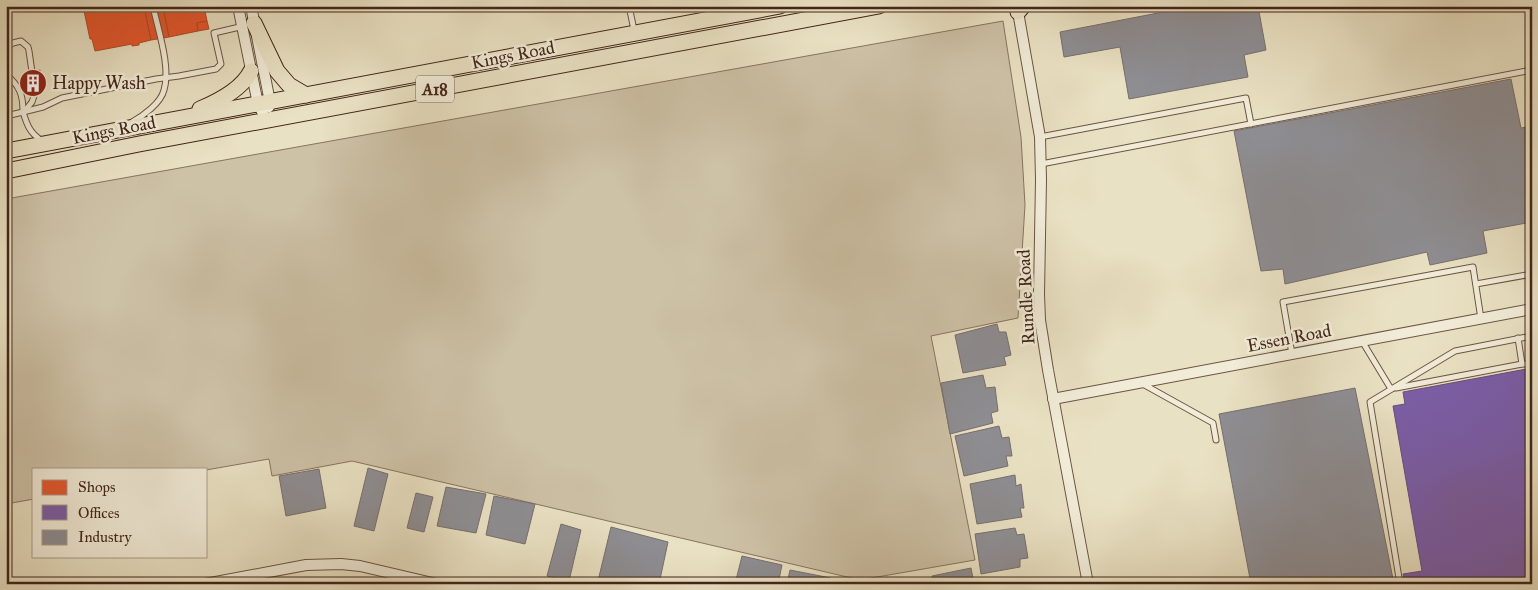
<svg xmlns="http://www.w3.org/2000/svg" width="1538" height="590" font-family="'IM FELL Great Primer',serif">
	<style>
		.green { fill: #cdc1a6; stroke: #88735f }
		.shops { fill: #e4572e; stroke: #b44827 }
		.offices { fill: #7b5ea7; stroke: #6a4d7c }
		.industry { fill: #8d8d92; stroke: #776e6d }
		.lines { fill: none; stroke-linecap: round; stroke-linejoin: round }
		.lane-casing { stroke: #6c5443; stroke-width: 7 }
		.street-casing { stroke: #6c5443; stroke-width: 12 }
		.primary-casing { stroke: #432518; stroke-width: 17 }
		.lane { stroke: #f1ecd8; stroke-width: 5 }
		.street { stroke: #f1ecd8; stroke-width: 10 }
		.primary { stroke: #e9e1c3; stroke-width: 15 }
		.labels { text-anchor: middle; stroke-width: 5; stroke-linejoin: round; paint-order: stroke }
		.shield { fill: #f1ecd8; stroke: #776152; stroke-width: 1 }
		.shield-label { font-size: 16px; font-weight: bold; fill: #432518 }
		.street-label { font-size: 18px; fill: #432518; stroke: #f1ecd8 }
		.poi-label { font-size: 18px; fill: #432518; stroke: #f1ecd8; text-anchor: start }
	</style>
	<rect width="100%" height="100%" fill="#e9e1c3"/>
	<filter id="stains"><feTurbulence type="fractalNoise" baseFrequency=".004" numOctaves="4"/><feColorMatrix values="0 0 0 0 .2 0 0 0 0 .09 0 0 0 0 .02 0 0 0 .5 -.17"/></filter>
	<radialGradient id="worn" r=".72"><stop offset=".6" stop-color="#630" stop-opacity="0"/><stop offset="1" stop-color="#630" stop-opacity=".3"/></radialGradient>
	<path class="green" d="M 1003,21 L 1021,137 L 1025,205 L 1018,318 L 931,336 L 975,560 L 860,580 L 352,461 L 272,476 L 269,459 L 206,470 L 34,469 L 34,499 L 6,504 L 6,199 Z"/>
	<g class="shops">
		<path d="M 83,6 L 144,6 L 151,40 L 139,43 L 139,45 L 132,46 L 132,44 L 95,51 L 92,39 L 90,39 Z"/>
		<path d="M 144,6 L 163,6 L 169,37 L 151,40 Z"/>
		<path d="M 163,6 L 204,6 L 207,21 L 197,23 L 198,31 L 169,37 Z"/>
		<path d="M 207,21 L 209,29 L 198,31 L 197,23 Z"/>
		<path d="M 40,70 L 41,77 L 36,78 L 38,88 L 29,90 L 27,73 Z"/>
	</g>
	<path class="offices" d="M 1532,368 L 1532,584 L 1405,584 L 1403,574 L 1422,571 L 1393,406 L 1405,404 L 1403,392 Z"/>
	<g class="industry">
		<path d="M 1194,6 L 1258,6 L 1266,50 L 1244,55 L 1248,77 L 1129,99 L 1120,47 L 1064,57 L 1060,32 Z"/>
		<path d="M 1511,79 L 1521,128 L 1532,126 L 1532,222 L 1483,231 L 1487,253 L 1430,265 L 1427,252 L 1285,284 L 1283,269 L 1261,271 L 1234,131 Z"/>
		<path d="M 997,324 L 999,332 L 1006,332 L 1011,355 L 1004,357 L 1006,365 L 963,373 L 955,335 Z"/>
		<path d="M 983,375 L 986,388 L 995,387 L 998,411 L 991,413 L 993,423 L 950,434 L 941,383 Z"/>
		<path d="M 1355,388 L 1394,584 L 1251,584 L 1219,414 Z"/>
		<path d="M 999,426 L 1002,438 L 1009,437 L 1012,456 L 1006,456 L 1008,466 L 964,476 L 955,436 Z"/>
		<path d="M 368,468 L 388,474 L 374,531 L 354,526 Z"/>
		<path d="M 319,469 L 326,508 L 286,516 L 279,476 Z"/>
		<path d="M 1015,475 L 1016,486 L 1021,484 L 1024,508 L 1020,508 L 1022,517 L 977,524 L 970,484 Z"/>
		<path d="M 446,487 L 486,494 L 476,533 L 437,526 Z"/>
		<path d="M 416,493 L 433,497 L 424,532 L 407,528 Z"/>
		<path d="M 494,496 L 535,504 L 525,544 L 486,535 Z"/>
		<path d="M 561,524 L 581,530 L 569,581 L 547,576 Z"/>
		<path d="M 611,527 L 668,542 L 659,584 L 611,584 L 598,581 Z"/>
		<path d="M 1015,528 L 1017,535 L 1024,534 L 1028,558 L 1020,559 L 1020,567 L 981,574 L 975,534 Z"/>
		<path d="M 742,556 L 782,565 L 778,584 L 735,584 Z"/>
		<path d="M 971,568 L 974,584 L 933,584 L 932,576 Z"/>
		<path d="M 790,570 L 831,578 L 829,584 L 787,584 Z"/>
	</g>
	<g class="lines">
		<g class="lane-casing">
			<g id="lane">
				<path d="M 629,6 L 634,30"/>
				<path d="M 6,48 L 13,43 L 21,41 L 28,47 L 29,51 L 35,93 L 32,102 L 24,112"/>
				<path d="M 6,74 C 20,87 23,94 23,112 L 6,116"/>
				<path d="M 23,112 L 43,107 L 62,98 L 156,79 L 179,76 L 216,69 L 221,64 L 214,33 L 244,26"/>
				<path d="M 23,112 C 27,125 30,133 41,140"/>
				<path d="M 132,122 C 143,116 161,103 164,90 C 171,67 158,30 153,6"/>
				<path d="M 1040,137 L 1246,98 L 1251,124"/>
				<path d="M 1041,164 L 1532,70"/>
				<path d="M 1476,284 L 1532,274"/>
				<path d="M 1518,338 L 1522,364"/>
				<path d="M 1362,341 L 1391,389"/>
				<path d="M 1292,354 L 1283,302 L 1473,267 L 1481,319"/>
				<path d="M 1141,383 L 1213,423 L 1216,440"/>
				<path d="M 1396,388 L 1522,364 L 1532,364"/>
				<path d="M 1400,584 L 1370,402 L 1455,351 L 1532,336"/>
			</g>
		</g>
		<g class="street-casing">
			<g id="street">
				<path d="M 238,6 L 258,104 L 267,121"/>
				<path d="M 251,6 L 270,102 L 269,107"/>
				<path d="M 1017,6 L 1040,137 L 1041,180 L 1039,294 L 1040,320 L 1048,370 L 1088,584"/>
				<path d="M 1053,399 L 1532,309"/>
				<path d="M 205,584 L 306,565 L 341,564 L 360,566 L 437,584"/>
			</g>
		</g>
		<g class="primary-casing">
			<g id="primary">
				<path d="M 1018,12 L 1023,6"/>
				<path d="M 254,23 L 277,71 L 289,85 L 306,95"/>
				<path d="M 200,109 C 219,101 242,89 251,71"/>
				<path d="M 6,151 L 780,6"/>
				<path d="M 6,171 L 139,144 L 879,6"/>
			</g>
		</g>
		<use href="#lane" class="lane"/>
		<use href="#street" class="street"/>
		<use href="#primary" class="primary"/>
	</g>
	<defs>
		<g id="building-disc" transform="scale(1.4375)"><circle r="9.5" fill="#8f2418" stroke="#f1ecd8"/><path d="M-4-6H4V6H1V3H-1V6H-4ZM-2.5-4.3h1.7v1.8h-1.7ZM.8-4.3h1.7v1.8H.8ZM-2.5-1h1.7V.8h-1.7ZM.8-1h1.7V.8H.8Z" fill="#fff"/></g>
	</defs>
	<g fill-rule="evenodd">
		<use href="#building-disc" x="33" y="83"/>
	</g>
	<g class="labels">
		<rect class="shield" x="416" y="75.5" width="38" height="27" rx="4"/>
		<g class="shield-label">
			<text x="435" y="95">A18</text>
		</g>
		<g class="street-label">
			<text transform="translate(513 55) rotate(-11)" y="6">Kings Road</text>
			<text transform="translate(114 130) rotate(-11)" y="6">Kings Road</text>
			<text transform="translate(1026 297) rotate(-93)" y="6">Rundle Road</text>
			<text transform="translate(1289 338) rotate(-11)" y="6">Essen Road</text>
		</g>
		<g class="poi-label">
			<text x="52" y="89">Happy Wash</text>
		</g>
	</g>
	<rect width="1538" height="590" fill="none" stroke="#e9e1c3" stroke-width="25"/>
	<rect x="8" y="8" width="1523" height="575" fill="none" stroke="#432518" stroke-width="2.5"/>
	<rect x="12" y="12" width="1513" height="565" fill="none" stroke="#432518"/>
	<rect x="32" y="468" width="175" height="90" fill="#f1ecd8" stroke="#ab9c8b"/>
	<rect x="42" y="480" width="25" height="15" fill="#e4572e" stroke="#ab9c8b"/>
	<text x="78" y="492" font-size="15" fill="#432518">Shops</text>
	<rect x="42" y="505" width="25" height="15" fill="#7b5ea7" stroke="#ab9c8b"/>
	<text x="78" y="518" font-size="15" fill="#432518">Offices</text>
	<rect x="42" y="530" width="25" height="15" fill="#8d8d92" stroke="#ab9c8b"/>
	<text x="78" y="542" font-size="15" fill="#432518">Industry</text>
	<rect width="100%" height="100%" filter="url(#stains)"/>
	<rect width="100%" height="100%" fill="url(#worn)"/>
</svg>
